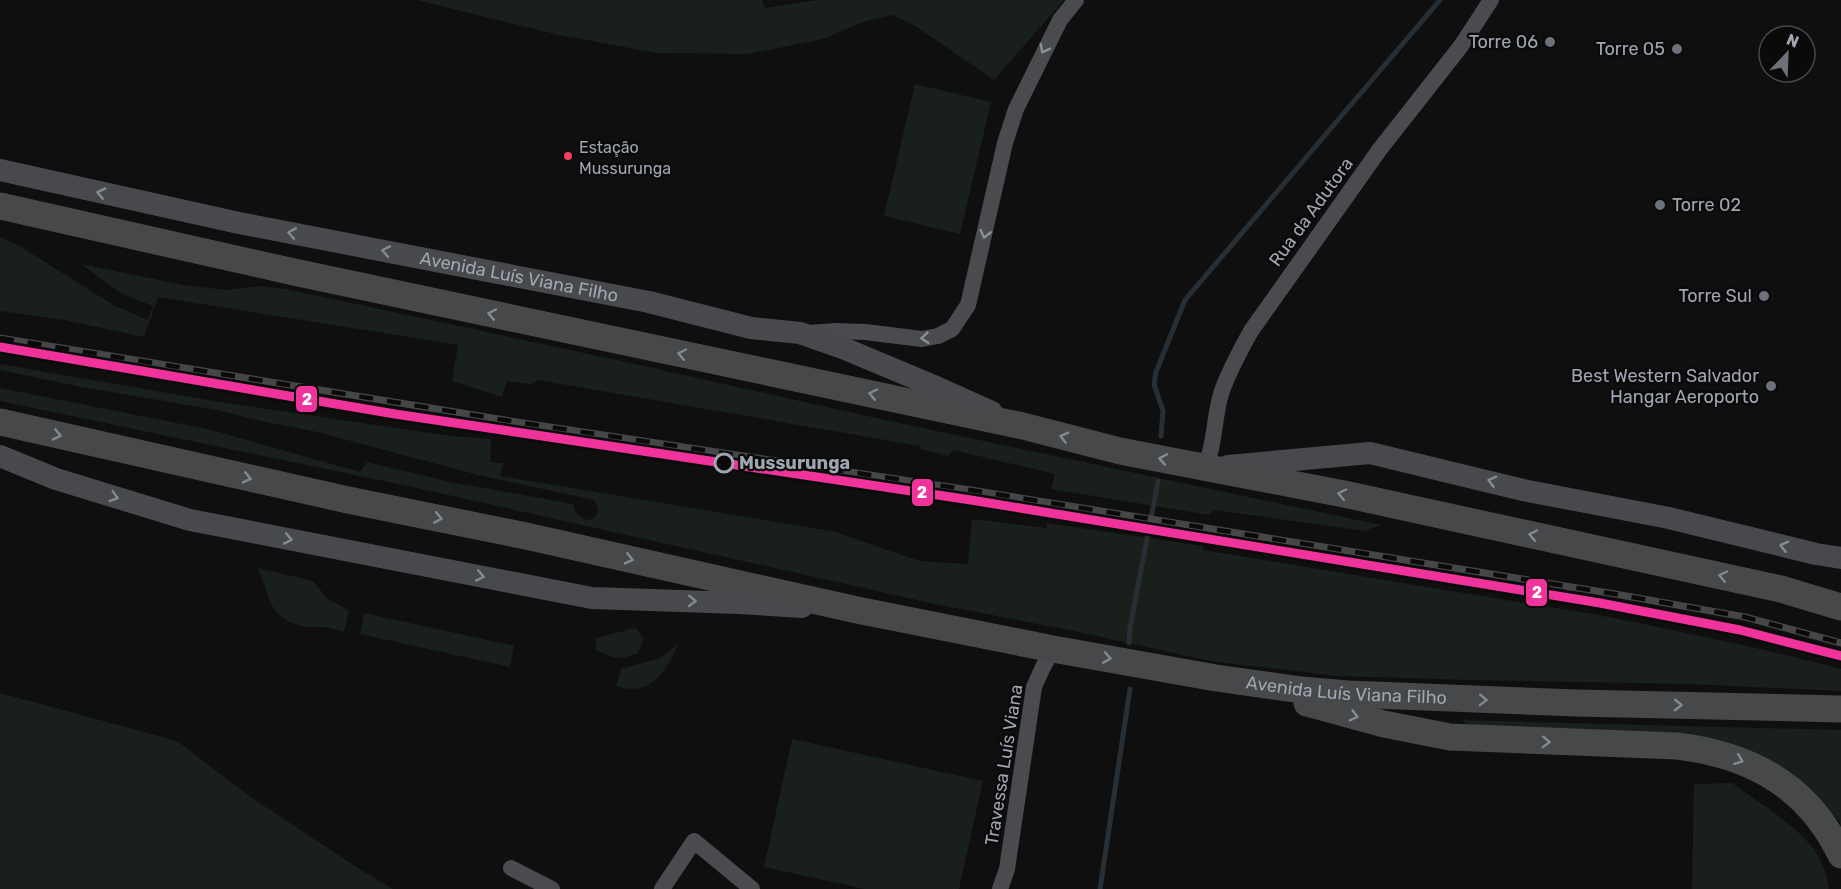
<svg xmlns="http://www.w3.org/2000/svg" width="1841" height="889" font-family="Rubik,sans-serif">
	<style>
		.green { fill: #191f1a }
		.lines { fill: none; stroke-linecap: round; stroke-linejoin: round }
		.stream { stroke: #272f34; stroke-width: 5 }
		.minor { stroke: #4a4b4f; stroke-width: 16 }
		.secondary { stroke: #48494c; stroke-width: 22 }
		.trunk { stroke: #46484a; stroke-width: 27 }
		.rail-casing { stroke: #444648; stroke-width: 7 }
		.rail { stroke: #0a0a0b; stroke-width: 4.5; stroke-dasharray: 14; stroke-linecap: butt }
		.metro-1-casing { stroke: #0a0a0b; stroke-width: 14 }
		.metro-1 { stroke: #ef339a; stroke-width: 9 }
		.oneway { stroke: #8a8f98 }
		.oneway2 { stroke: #868a93 }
		.oneway3 { stroke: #858a92 }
		.poi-dot { fill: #6d7179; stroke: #0a0a0b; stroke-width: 2 }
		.bus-dot { fill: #f24062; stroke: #0a0a0b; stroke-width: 2 }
		.stop-dot { fill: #0a0a0b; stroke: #a0a6b1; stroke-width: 3 }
		.labels { text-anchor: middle; stroke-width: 4.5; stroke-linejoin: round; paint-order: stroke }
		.bus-label { font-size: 16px; fill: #a0a6b1; stroke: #0a0a0b; text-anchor: start }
		.poi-label { font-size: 18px; fill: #a0a6b1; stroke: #0a0a0b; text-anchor: end }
		.street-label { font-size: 18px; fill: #a0a6b1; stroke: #0a0a0b }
		.stop-label { font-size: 18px; font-weight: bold; fill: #a0a6b1; stroke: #0a0a0b; text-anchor: start }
		.line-badge { stroke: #0a0a0b; stroke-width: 2 }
		.badge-label { font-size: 16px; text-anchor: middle; font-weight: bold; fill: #fff }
	</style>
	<rect width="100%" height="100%" fill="#0f0f10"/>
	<g class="green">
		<path d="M 417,0 L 762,0 L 765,8 L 817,0 L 1064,0 L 994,80 L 914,25 L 893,15 L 863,22 L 823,39 L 748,54 L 657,53 L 559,35 Z"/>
		<path d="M 915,84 L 991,102 L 960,234 L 884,216 Z"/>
		<path d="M 0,237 L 18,245 L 115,306 L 148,320 L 153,306 L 122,294 L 81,264 L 183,285 L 227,290 L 260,286 L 286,289 L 612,359 L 885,420 L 1381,525 L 1364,531 L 1214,510 L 1209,515 L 1051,489 L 1055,474 L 953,450 L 949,456 L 920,449 L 920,446 L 538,380 L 531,384 L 507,381 L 502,397 L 452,381 L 458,345 L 158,297 L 144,337 L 64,320 L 0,311 Z"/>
		<path d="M 0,364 L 220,402 L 451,436 L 491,439 L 490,462 L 503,463 L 500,476 L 832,531 L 920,561 L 968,564 L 972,519 L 1047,528 L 1047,523 L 1203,546 L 1203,550 L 1598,615 C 1679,631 1761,648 1841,669 L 1841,691 L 1688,684 L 1470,680 L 1337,676 L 1210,661 L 1069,630 L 935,604 L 417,488 L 0,401 L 0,388 L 212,430 L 360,472 L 367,462 L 450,482 L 573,504 L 576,513 L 587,521 L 595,517 L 599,509 L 594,500 L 478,475 L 317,432 L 252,419 L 217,410 L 81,387 L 0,370 Z"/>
		<path d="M 258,568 L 313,581 L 327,598 L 349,611 L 344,632 L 325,627 L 306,627 L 289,622 L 278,614 L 271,604 Z"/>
		<path d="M 364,613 L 514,646 L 510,667 L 360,634 Z"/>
		<path d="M 635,628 L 644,638 L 638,653 C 619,661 613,658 596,650 L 596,638 Z"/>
		<path d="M 678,644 C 667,672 649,698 616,686 L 621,669 L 658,659 Z"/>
		<path d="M 0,693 L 177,741 L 255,800 L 361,870 L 393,889 L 0,889 Z"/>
		<path d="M 1462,720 L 1841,730 L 1841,826 L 1839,821 L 1813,793 L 1765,757 L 1703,741 L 1469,725 Z"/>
		<path d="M 792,739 L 983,781 L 959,889 L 865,889 L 764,867 Z"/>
		<path d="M 1732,783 C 1758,802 1800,827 1817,854 C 1824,865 1827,877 1829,889 L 1692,889 L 1694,784 Z"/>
	</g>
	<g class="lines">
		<g class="stream">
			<path d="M 1161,436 L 1163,411 L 1154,384 L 1156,372 L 1185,300 L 1440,0"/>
			<path d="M 1129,643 L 1130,628 L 1158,481"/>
			<path d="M 1100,889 L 1130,689"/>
		</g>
		<g class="minor">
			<path d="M 808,333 L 836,331 L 865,332 L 922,339 L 938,336 L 952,329 L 968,305 L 1005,143 L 1016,109 L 1060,20 L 1076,0"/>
			<path d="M 1205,467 C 1215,445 1214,417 1221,394 C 1228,372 1240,351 1251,331 L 1380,149 L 1461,46 L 1491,0"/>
			<path d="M 511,868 L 552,889"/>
			<path d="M 662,889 L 694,841 L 752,889"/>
			<path d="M 1000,889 L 1007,869 L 1034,687 L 1043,667 L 1053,649"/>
		</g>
		<g class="secondary">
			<path id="s1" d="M 0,170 L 239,223 L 649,302 L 751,328 L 800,333 L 843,348 L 936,387 L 992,412"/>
			<path d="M 0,456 L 56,479 L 190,520 L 592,598 L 739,603 L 802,607"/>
			<path d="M 1228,466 L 1370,453 L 1523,490 L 1669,518 L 1816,554 L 1841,558"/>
		</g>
		<g class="trunk">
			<path d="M 0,206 L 294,272 L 1023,426 L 1120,451 L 1344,494 L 1781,589 L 1841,607"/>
			<path id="s2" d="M 0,422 L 348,500 L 526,536 L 857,610 L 1053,649 L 1216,678 L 1302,690 L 1348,694 L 1577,703 L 1841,709"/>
			<path d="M 1307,703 L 1384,724 L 1450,737 L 1677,746 C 1751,755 1808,786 1841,855"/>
		</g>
		<g class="rail-casing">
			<g id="rail">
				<path d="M 0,338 L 523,423 L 977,491 L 1615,594 L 1745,617 L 1841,643"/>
				<path d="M 1566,593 L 1600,603"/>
			</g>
		</g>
		<use href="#rail" class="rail"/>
		<g class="metro-1-casing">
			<path id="metro-1" d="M 0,347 L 395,414 L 971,500 L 1600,603 L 1740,630 L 1841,656"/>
		</g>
		<use href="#metro-1" class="metro-1"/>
	</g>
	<defs><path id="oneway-chevron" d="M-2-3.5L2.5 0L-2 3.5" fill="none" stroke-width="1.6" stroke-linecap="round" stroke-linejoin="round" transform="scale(1.5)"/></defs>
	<g class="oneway">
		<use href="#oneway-chevron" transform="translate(1044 49) rotate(117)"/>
		<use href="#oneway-chevron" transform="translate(985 234) rotate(103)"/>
		<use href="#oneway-chevron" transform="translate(925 338) rotate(175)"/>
	</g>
	<g class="oneway2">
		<use href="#oneway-chevron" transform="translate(101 193) rotate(-167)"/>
		<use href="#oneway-chevron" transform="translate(292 233) rotate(-169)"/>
		<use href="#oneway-chevron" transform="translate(386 251) rotate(-169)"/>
		<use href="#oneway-chevron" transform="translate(1492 481) rotate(-165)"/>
		<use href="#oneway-chevron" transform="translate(114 497) rotate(17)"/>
		<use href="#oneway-chevron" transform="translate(288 539) rotate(11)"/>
		<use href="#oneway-chevron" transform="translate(1784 546) rotate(-166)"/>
		<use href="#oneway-chevron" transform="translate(480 576) rotate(11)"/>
		<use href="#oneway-chevron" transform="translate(692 601) rotate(2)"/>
	</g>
	<g class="oneway3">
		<use href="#oneway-chevron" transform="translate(492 314) rotate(-168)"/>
		<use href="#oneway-chevron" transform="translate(682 354) rotate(-168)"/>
		<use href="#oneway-chevron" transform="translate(873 394) rotate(-168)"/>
		<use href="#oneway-chevron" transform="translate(57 435) rotate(13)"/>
		<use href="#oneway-chevron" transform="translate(1064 437) rotate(-166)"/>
		<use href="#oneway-chevron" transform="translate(1163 459) rotate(-170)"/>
		<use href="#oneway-chevron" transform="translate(247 478) rotate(13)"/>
		<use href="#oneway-chevron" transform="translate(1342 494) rotate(-168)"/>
		<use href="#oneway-chevron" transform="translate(438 518) rotate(11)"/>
		<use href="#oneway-chevron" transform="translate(1533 535) rotate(-168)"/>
		<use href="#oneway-chevron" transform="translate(629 559) rotate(13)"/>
		<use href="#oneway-chevron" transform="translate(1723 576) rotate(-168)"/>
		<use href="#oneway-chevron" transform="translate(1107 658) rotate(10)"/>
		<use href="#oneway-chevron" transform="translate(1483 700) rotate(2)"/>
		<use href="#oneway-chevron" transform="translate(1678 705) rotate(1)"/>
		<use href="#oneway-chevron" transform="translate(1354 716) rotate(15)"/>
		<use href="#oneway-chevron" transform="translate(1546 742) rotate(2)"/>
		<use href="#oneway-chevron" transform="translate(1739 760) rotate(21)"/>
	</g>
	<g class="poi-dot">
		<circle cx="1550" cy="42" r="6"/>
		<circle cx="1677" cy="49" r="6"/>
		<circle cx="1660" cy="205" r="6"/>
		<circle cx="1764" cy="296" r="6"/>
		<circle cx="1771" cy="386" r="6"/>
	</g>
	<circle class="bus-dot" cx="568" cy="156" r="5"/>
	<circle class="stop-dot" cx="724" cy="463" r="9"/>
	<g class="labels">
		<g class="bus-label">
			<text x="579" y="153">Estação<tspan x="579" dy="21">Mussurunga</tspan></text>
		</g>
		<g class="poi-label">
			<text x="1538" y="48">Torre 06</text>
			<text x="1665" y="55">Torre 05</text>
			<text x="1672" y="211" text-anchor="start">Torre 02</text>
			<text x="1752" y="302">Torre Sul</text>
			<text x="1759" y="382">Best Western Salvador<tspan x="1759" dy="21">Hangar Aeroporto</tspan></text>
		</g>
		<g class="street-label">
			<text transform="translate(1311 212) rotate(-54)" y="6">Rua da Adutora</text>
			<text dy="6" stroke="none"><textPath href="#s1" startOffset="530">Avenida Luís Viana Filho</textPath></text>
			<text dy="6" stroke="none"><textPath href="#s2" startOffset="1374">Avenida Luís Viana Filho</textPath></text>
			<text transform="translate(1004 765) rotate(-81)" y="6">Travessa Luís Viana</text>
		</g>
		<g class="stop-label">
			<text x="739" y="469">Mussurunga</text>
		</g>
	</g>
	<g class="line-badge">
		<rect x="295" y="385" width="23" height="28" rx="6" fill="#ef339a"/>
		<rect x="911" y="478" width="23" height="29" rx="6" fill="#ef339a"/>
		<rect x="1525" y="578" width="23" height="29" rx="6" fill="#ef339a"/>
	</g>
	<g class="badge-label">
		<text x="307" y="405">2</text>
		<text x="922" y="498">2</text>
		<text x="1537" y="598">2</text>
	</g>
	<g transform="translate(1787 54) rotate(23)"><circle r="28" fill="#0a0a0b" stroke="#46484d" stroke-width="1.5"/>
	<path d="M0-4.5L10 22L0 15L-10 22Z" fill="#6d7179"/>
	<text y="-9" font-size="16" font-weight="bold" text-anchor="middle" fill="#a0a6b1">N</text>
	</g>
</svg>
